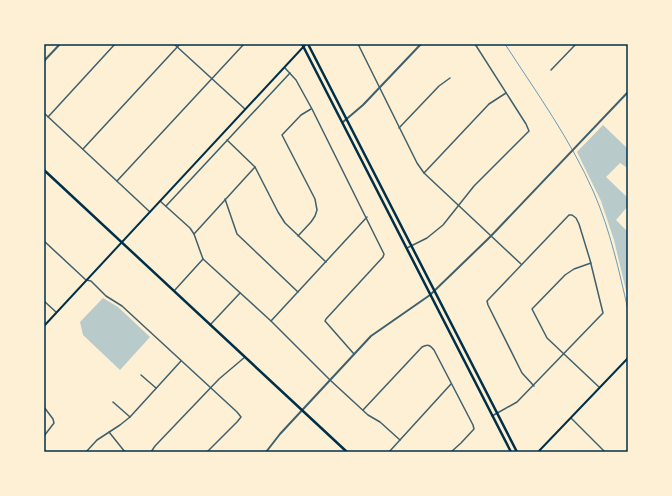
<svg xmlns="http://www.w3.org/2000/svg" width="672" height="496" font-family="'Fira Sans Condensed',sans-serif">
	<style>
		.green { fill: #b9caca }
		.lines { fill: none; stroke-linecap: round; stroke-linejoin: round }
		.stream { stroke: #669bbc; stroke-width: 1 }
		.minor { stroke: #3f606c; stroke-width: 1.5 }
		.tertiary { stroke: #3f606c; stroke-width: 2 }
		.secondary { stroke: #003049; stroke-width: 2 }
		.primary { stroke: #003049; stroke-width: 2.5 }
		.neatline { fill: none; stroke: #003049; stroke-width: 1.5 }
	</style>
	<rect width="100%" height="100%" fill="#fdf0d5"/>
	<g class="green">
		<path d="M 603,125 L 628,149 L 628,165 L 626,167 L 620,163 L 606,177 L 628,198 L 628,201 L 626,203 L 628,206 L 616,220 L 628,232 L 628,299 L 614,240 L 601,201 L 577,152 Z"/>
		<path d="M 103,298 L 118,307 L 150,337 L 120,370 L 83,335 L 80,322 Z"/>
	</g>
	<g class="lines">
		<path class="stream" d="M 505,44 C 536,92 571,140 594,193 C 610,230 619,270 628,310"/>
		<g class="minor">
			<path d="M 174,44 L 245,109"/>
			<path d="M 358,44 L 417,163 L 424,173 L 521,264"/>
			<path d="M 285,68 L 296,80 L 312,109 L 384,254 L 383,257 L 326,319 L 325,321 L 354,354"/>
			<path d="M 551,70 L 576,44"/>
			<path d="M 44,113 L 150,212"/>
			<path d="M 48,117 L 115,44"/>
			<path d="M 399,128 L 439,86 L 450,78"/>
			<path d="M 227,140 L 255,167 L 278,212 L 285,223 L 326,262"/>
			<path d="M 83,149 L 180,44"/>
			<path d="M 424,173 L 489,104 L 506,93"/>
			<path d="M 117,181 L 244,44"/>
			<path d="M 225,199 L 237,234 L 298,292"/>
			<path d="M 160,201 L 190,228 L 194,234 L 203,259 L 271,321 L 330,380 L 368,415 L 380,422 L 400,440"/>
			<path d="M 166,206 L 290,73"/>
			<path d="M 194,234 L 255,167"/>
			<path d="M 298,236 L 311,222 L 315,216 L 317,210 L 315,199 L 282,135 L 301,115 L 311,109"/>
			<path d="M 44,241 L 86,280 L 91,281 L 106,296 L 122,306 L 237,412 L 241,417 L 237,422 L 207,452"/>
			<path d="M 407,248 L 427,238 L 443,225 L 474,186 L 529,131 L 526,124 L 475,44"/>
			<path d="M 591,263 L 574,269 L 565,275 L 532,309 L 547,338 L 599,387"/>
			<path d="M 174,291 L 203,259"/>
			<path d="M 44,301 L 56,312"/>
			<path d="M 271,321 L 367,217"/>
			<path d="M 210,325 L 240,293"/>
			<path d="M 141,375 L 156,388"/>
			<path d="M 113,402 L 130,417"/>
			<path d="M 44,407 L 53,419 L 54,423 L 44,436"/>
			<path d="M 363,410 L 422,347 C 428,344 430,345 434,350 L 473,425 L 474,429 L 461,443 L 451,452"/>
			<path d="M 492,416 L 517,402 L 603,313 L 590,260 L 579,224 L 576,218 L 572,215 L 569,215 L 487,301 L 488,305 L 522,373 L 534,386"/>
			<path d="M 571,418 L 605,452"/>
			<path d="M 109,432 L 125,452"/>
			<path d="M 86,452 L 97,440 L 120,425 L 130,417 L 181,361"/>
			<path d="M 151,452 L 155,446 L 219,379 L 245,357"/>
			<path d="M 389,452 L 451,384"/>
		</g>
		<g class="tertiary">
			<path d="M 44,61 L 60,44"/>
			<path d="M 343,122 L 363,105 L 421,44"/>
			<path d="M 266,452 L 280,434 L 371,336 L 430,295 L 491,236 L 628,92"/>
		</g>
		<g class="secondary">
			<path d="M 44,326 L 306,44"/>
			<path d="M 538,452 L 628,358"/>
		</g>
		<g class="primary">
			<path d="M 302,44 L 511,452"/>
			<path d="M 308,44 L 517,452"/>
			<path d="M 44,170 L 347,452"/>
		</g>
	</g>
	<rect width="672" height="496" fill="none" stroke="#fdf0d5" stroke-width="90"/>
	<rect x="45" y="45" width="582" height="406" class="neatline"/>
</svg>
